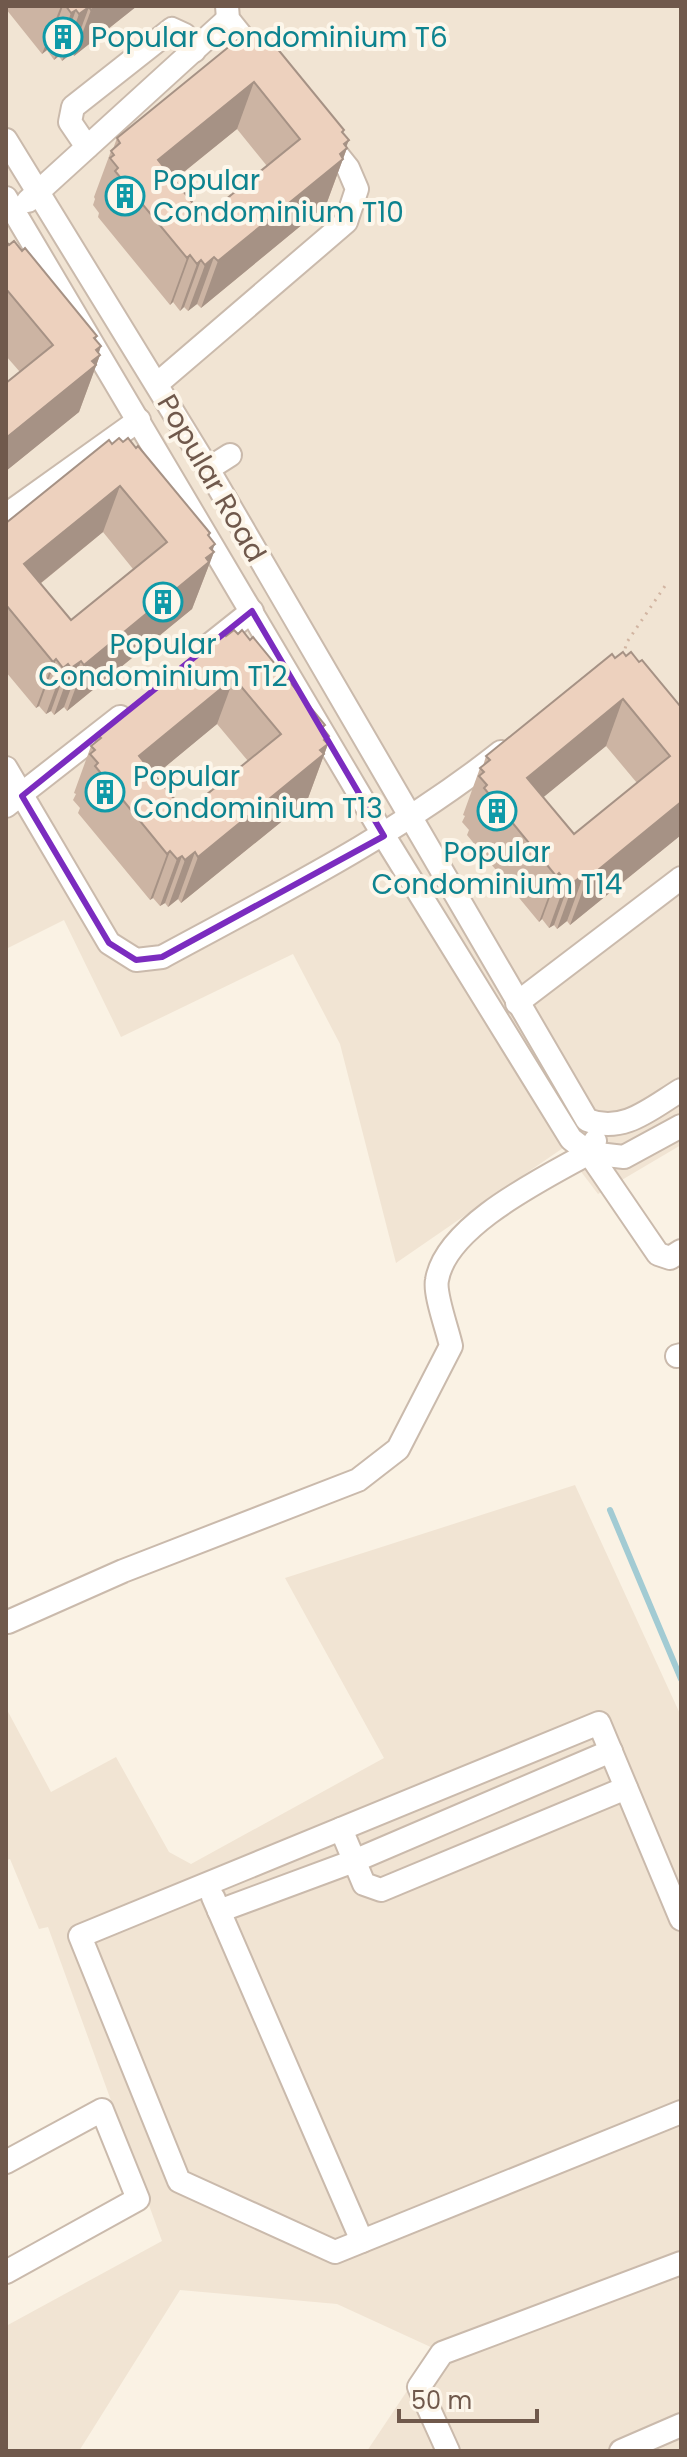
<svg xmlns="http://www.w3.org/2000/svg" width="687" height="2457" font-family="Poppins,sans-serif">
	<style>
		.residential { fill: #f1e4d3 }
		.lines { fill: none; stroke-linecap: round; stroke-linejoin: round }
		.stream { stroke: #a2cbd3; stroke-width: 6 }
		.minor-casing { stroke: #cabaac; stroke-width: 26 }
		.path { stroke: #d2b5a2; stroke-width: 3; stroke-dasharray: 2 6; stroke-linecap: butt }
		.minor { stroke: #fff; stroke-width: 22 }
		.wall { fill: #ccb4a3; fill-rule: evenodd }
		.shaded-wall { fill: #a69285 }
		.building { fill: #edd1be; stroke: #a69285; stroke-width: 2; fill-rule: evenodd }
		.marked { fill: none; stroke: #7b2cbf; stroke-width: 6; stroke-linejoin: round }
		.labels { text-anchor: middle; stroke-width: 8; stroke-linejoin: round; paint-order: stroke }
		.culture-label { font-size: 28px; fill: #0d838f; stroke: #fdf6ea; text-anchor: start }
		.street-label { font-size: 28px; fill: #70594c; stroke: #fdf6ea }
	</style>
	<rect width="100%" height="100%" fill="#faf2e4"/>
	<g class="residential">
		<path d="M 6,6 L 681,6 L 681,1145 L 598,1194 L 563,1148 L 396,1263 L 340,1044 L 293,954 L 121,1037 L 64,920 L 6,949 Z"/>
		<path d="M 575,1485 L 681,1716 L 681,2451 L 367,2451 L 435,2349 L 337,2304 L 180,2290 L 79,2451 L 6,2451 L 6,2326 L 162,2241 L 48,1927 L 39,1929 L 10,1859 L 6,1860 L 6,1708 L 51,1792 L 116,1757 L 169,1852 L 191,1864 L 384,1758 L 285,1578 Z"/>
	</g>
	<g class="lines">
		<path class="stream" d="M 610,1510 L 681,1679"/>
		<g class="minor-casing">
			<g id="minor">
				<path d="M 227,6 L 228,19 L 259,58"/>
				<path d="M 6,140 L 208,469 L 587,1120 C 623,1134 650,1109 681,1090"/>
				<path d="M 87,147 L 70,122 L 73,107 L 172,29 L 185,35 L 194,51"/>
				<path d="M 6,198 L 384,836 L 571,1139 L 589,1153 L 658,1254 L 670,1258 L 681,1251"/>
				<path d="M 28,201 L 228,19"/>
				<path d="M 157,384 L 346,222 L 357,189 L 348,168 L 324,138"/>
				<path d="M 208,469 L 230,455"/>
				<path d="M 6,515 L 139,420"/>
				<path d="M 203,650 L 252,611"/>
				<path d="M 6,768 L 109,943 L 136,960 L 162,957 C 280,893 396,835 501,752"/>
				<path d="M 6,806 L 120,717"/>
				<path d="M 517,1003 L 681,878"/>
				<path d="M 589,1153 L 624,1157 L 681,1126"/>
				<path d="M 677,1356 L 681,1355"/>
				<path d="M 8,1622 L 123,1571 L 358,1480 L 398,1449 L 451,1346 C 448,1331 434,1294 437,1280 C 446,1225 545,1178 589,1153 L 595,1141"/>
				<path d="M 341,1829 L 364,1884 L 381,1890 L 626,1788"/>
				<path d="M 213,1897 L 362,2241"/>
				<path d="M 219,1911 L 354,1861 L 611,1751"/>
				<path d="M 681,1919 L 599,1723 L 80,1936 L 179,2181 L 335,2252 L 681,2112"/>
				<path d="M 6,2162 L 102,2110 L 138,2199 L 6,2272"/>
				<path d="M 448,2451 L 419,2387 L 442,2353 L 681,2263"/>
				<path d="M 621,2451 L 681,2425"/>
			</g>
		</g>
		<path class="path" d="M 623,656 L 627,642 L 667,583"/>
		<use href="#minor" class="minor"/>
	</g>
	<g class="wall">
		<path d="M 6,6 L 137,6 L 74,56 L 72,53 L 62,61 L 59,56 L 54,60 L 47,50 L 42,54 L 6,9 Z"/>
		<path d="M 242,36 L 343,133 L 347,148 L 326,205 L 201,308 L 197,304 L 188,311 L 184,307 L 180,311 L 173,302 L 170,305 L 98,217 L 99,213 L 93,205 L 95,199 L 94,197 L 111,151 L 113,149 L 117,138 ZM 237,129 L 267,166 L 204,217 L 174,180 Z"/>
		<path d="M 6,241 L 97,336 L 95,340 L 101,346 L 99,353 L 100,355 L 79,412 L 6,471 L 6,383 L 20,372 L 6,356 Z"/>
		<path d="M 112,444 L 210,533 L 209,537 L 214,552 L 192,609 L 67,711 L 64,707 L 54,715 L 51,711 L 46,714 L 39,706 L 36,708 L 6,672 L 6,523 ZM 103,532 L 133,569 L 71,620 L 40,584 Z"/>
		<path d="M 226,636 L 325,725 L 323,729 L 329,736 L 327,743 L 328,744 L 307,801 L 181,903 L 178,899 L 168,907 L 165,903 L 160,906 L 153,898 L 150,900 L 78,813 L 80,808 L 73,800 L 76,794 L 74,793 L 91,746 L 94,744 L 97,734 ZM 217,724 L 248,761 L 185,812 L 155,775 Z"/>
		<path d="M 626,656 L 681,707 L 681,835 L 570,925 L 567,921 L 557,929 L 554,925 L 549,928 L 542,919 L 539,922 L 467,835 L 469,830 L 462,822 L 465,816 L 463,815 L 480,768 L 483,766 L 486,756 L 615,658 ZM 606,746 L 637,783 L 574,834 L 543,797 Z"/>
	</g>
	<g class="shaded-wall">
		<path d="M 61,6 L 63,6 L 47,50 L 42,54 Z"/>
		<path d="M 96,6 L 137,6 L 74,56 L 91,10 Z"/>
		<path d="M 89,7 L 72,53 L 62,61 L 79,14 Z"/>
		<path d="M 76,10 L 59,56 L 54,60 L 71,13 Z"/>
		<path d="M 254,82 L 237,129 L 143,205 L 158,160 Z"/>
		<path d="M 344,130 L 329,170 L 344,144 L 349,140 L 345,150 L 347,148 L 326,205 L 201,308 L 218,261 Z"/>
		<path d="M 190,255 L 173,302 L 170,305 L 187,258 Z"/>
		<path d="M 214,257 L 197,304 L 188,311 L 205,265 Z"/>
		<path d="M 201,260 L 184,307 L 180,311 L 197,264 Z"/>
		<path d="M 97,336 L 82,377 L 96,350 L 101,346 L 97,357 L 100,355 L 79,412 L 6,471 L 6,438 Z"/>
		<path d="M 120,486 L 103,532 L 9,609 L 24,564 Z"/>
		<path d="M 210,533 L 196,574 L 210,548 L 215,544 L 211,554 L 214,552 L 192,609 L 67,711 L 84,665 Z"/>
		<path d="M 56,659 L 39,706 L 36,708 L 53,662 Z"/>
		<path d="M 81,661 L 64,707 L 54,715 L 71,668 Z"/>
		<path d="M 68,664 L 51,711 L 46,714 L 63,668 Z"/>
		<path d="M 234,678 L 217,724 L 124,801 L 139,756 Z"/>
		<path d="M 623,699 L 606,746 L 512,823 L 527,778 Z"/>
		<path d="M 325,725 L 310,765 L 324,740 L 329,736 L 326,746 L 328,744 L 307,801 L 181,903 L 198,857 Z"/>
		<path d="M 681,802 L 681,835 L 570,925 L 587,879 Z"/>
		<path d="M 170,851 L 153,898 L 150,900 L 167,854 Z"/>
		<path d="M 195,852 L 178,899 L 168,907 L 185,860 Z"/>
		<path d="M 182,856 L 165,903 L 160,906 L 177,859 Z"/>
		<path d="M 559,873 L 542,919 L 539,922 L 556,876 Z"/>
		<path d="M 584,874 L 567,921 L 557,929 L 574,882 Z"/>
		<path d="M 571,878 L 554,925 L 549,928 L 566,881 Z"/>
	</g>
	<g class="building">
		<path d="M 66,6 L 96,6 L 91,10 L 89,7 L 79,14 L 76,10 L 71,13 Z"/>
		<path d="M 253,34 L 257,38 L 262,34 L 270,44 L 272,42 L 344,130 L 342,132 L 349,140 L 344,144 L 347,148 L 340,154 L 343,159 L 218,261 L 214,257 L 205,265 L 201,260 L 197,264 L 190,255 L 187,258 L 115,171 L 118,168 L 110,158 L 114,155 L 111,151 L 120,143 L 117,138 L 242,36 L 246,40 ZM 254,82 L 300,139 L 204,217 L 158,160 Z"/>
		<path d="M 6,241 L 9,245 L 14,241 L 22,251 L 25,248 L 97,336 L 94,338 L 101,346 L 96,350 L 100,355 L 92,361 L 96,365 L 6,438 L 6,383 L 53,345 L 6,289 Z"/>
		<path d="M 119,438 L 123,442 L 128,438 L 136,448 L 138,446 L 210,533 L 208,535 L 215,544 L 210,548 L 214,552 L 206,558 L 209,562 L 84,665 L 81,661 L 71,668 L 68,664 L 63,668 L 56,659 L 53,662 L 6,605 L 6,523 L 109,440 L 112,444 ZM 120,486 L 167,542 L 71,620 L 24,564 Z"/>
		<path d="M 234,630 L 238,634 L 242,630 L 250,640 L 253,637 L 325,725 L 322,727 L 329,736 L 324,740 L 328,744 L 320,750 L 324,754 L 198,857 L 195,852 L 185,860 L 182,856 L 177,859 L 170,851 L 167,854 L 95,766 L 98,763 L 90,754 L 95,750 L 91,746 L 101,738 L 97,734 L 223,632 L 226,636 ZM 234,678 L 281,734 L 185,812 L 139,756 Z"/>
		<path d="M 623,652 L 626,656 L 631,652 L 639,662 L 642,660 L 681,707 L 681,802 L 587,879 L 584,874 L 574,882 L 571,878 L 566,881 L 559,873 L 556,876 L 484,788 L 487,785 L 479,776 L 484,772 L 480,768 L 490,760 L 486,756 L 612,654 L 615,658 ZM 623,699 L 670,756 L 574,834 L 527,778 Z"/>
	</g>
	<path class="marked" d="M 252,611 L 384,836 L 162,957 L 136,960 L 109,943 L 22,796 Z"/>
	<defs>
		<g id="building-ring" transform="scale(2)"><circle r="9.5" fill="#fdf6ea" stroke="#0f9aa8" stroke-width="1.5"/><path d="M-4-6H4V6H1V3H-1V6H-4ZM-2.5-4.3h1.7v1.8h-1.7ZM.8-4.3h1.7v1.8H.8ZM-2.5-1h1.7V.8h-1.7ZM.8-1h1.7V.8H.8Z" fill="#0f9aa8"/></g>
	</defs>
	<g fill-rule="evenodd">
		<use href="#building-ring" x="63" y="37"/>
		<use href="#building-ring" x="125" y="196"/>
		<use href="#building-ring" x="163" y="602"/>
		<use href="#building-ring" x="105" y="792"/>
		<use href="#building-ring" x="497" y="811"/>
	</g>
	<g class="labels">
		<g class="culture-label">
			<text x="91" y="47">Popular Condominium T6</text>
			<text x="153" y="190">Popular<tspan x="153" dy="32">Condominium T10</tspan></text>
			<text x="163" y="654" text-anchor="middle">Popular<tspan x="163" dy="32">Condominium T12</tspan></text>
			<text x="133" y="786">Popular<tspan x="133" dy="32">Condominium T13</tspan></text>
			<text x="497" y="862" text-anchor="middle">Popular<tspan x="497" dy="32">Condominium T14</tspan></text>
		</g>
		<g class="street-label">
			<text transform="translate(212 478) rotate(60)" y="10">Popular Road</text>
		</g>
	</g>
	<rect width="687" height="2457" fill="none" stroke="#70594c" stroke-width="16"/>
	<path d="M399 2409v12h138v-12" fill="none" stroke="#70594c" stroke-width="4"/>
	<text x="411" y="2409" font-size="24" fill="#70594c" stroke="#fdf6ea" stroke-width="6" paint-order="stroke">50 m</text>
</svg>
